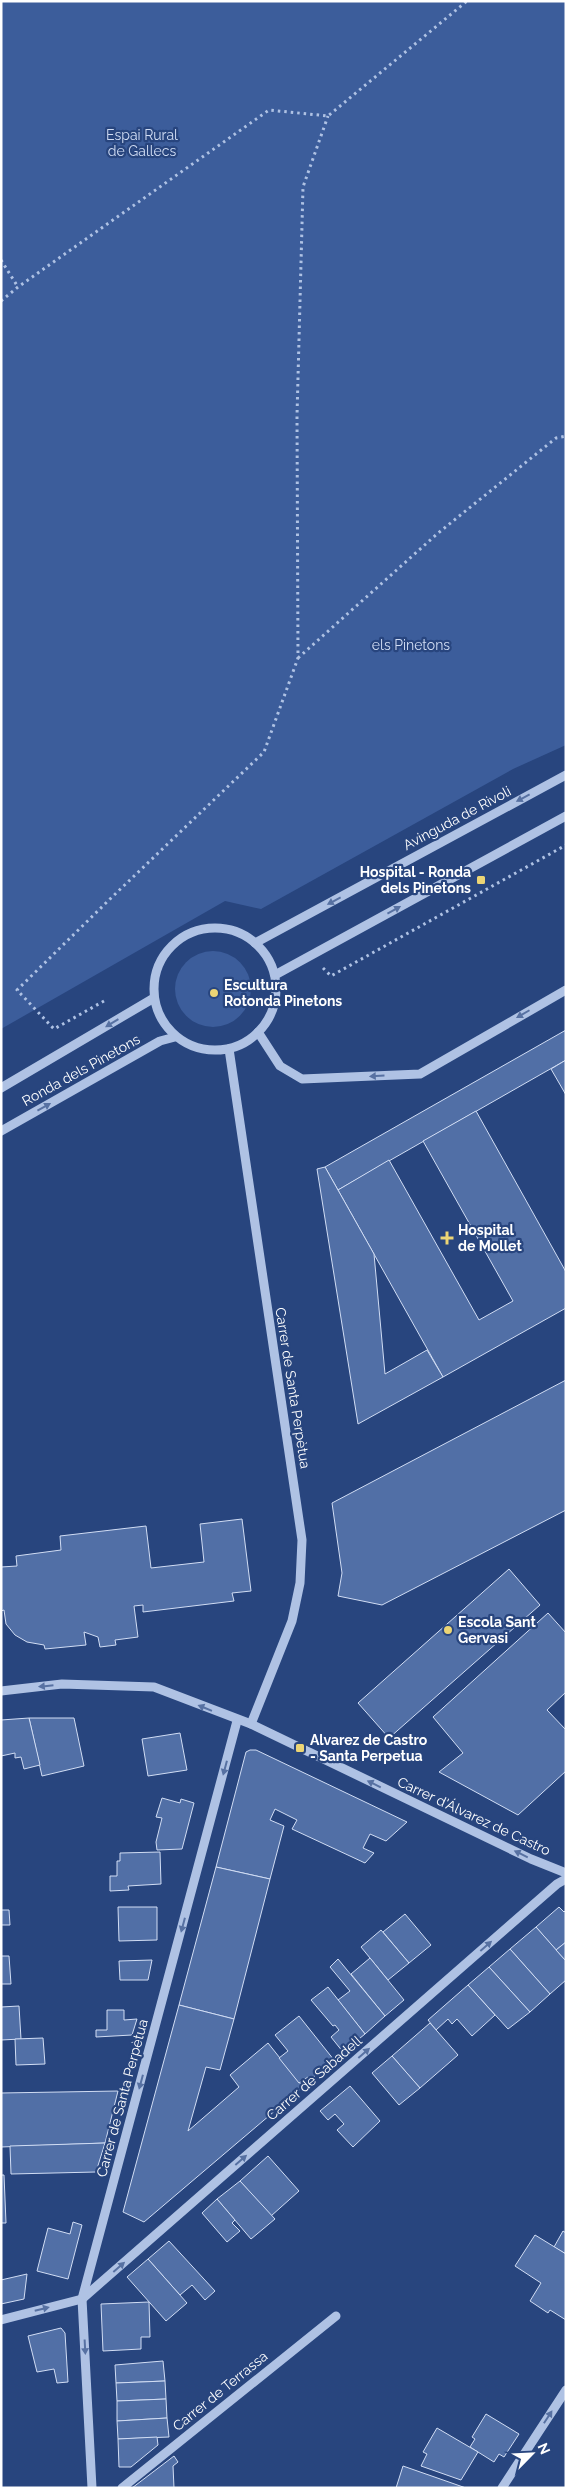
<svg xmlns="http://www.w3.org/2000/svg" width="567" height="2489" font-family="Raleway,sans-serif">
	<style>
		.green { fill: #3c5d9b }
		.building { fill: #516fa6; stroke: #d1ddf4 }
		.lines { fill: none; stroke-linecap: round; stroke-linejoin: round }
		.path { stroke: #afc2e4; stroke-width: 3; stroke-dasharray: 2.5 4; stroke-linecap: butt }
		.minor { stroke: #afc2e4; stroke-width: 9 }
		.oneway { fill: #5771a2 }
		.poi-dot { fill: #ecd575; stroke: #28457e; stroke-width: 2 }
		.labels { text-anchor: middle; stroke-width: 4.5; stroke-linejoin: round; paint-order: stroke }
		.park-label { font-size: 14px; fill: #d1ddf4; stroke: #28457e }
		.street-label { font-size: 14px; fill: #fff; stroke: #28457e }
		.poi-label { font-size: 14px; font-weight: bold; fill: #fff; stroke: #28457e; text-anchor: start }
	</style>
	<rect width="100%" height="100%" fill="#28457e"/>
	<g class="green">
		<path d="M 1,1 L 566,1 L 566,745 L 513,769 L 261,909 L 225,901 L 1,1029 Z"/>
		<circle cx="213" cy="989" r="38"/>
	</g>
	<g class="building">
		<path d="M 566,1030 L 566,1060 L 338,1190 L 325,1167 Z"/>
		<path d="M 566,1060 L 566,1095 L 551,1069 Z"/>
		<path d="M 476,1111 L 566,1272 L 566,1308 L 443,1377 L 338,1190 L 389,1160 L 479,1320 L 513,1301 L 423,1141 Z"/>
		<path d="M 325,1167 L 374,1254 L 385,1374 L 427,1350 L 443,1377 L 358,1424 L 317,1169 Z"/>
		<path d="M 566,1380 L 566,1510 L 382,1605 L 338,1596 L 342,1573 L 332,1503 Z"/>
		<path d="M 242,1519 L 251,1591 L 232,1593 L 234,1601 L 143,1612 L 143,1605 L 134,1606 L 138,1637 L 115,1640 L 116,1645 L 100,1647 L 98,1637 L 84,1632 L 86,1645 L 45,1649 L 44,1645 L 27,1642 L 15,1635 L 6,1624 L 4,1610 L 1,1611 L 1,1567 L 17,1566 L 16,1556 L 61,1550 L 60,1536 L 146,1526 L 151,1568 L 204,1562 L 200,1524 Z"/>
		<path d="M 509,1569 L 540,1605 L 389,1738 L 358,1703 Z"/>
		<path d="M 548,1613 L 566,1633 L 566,1692 L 547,1710 L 566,1730 L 566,1771 L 518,1815 L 439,1772 L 463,1753 L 433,1717 Z"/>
		<path d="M 29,1718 L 74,1718 L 84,1766 L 42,1776 Z"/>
		<path d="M 29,1718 L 40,1765 L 24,1769 L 21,1757 L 15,1758 L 15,1753 L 1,1756 L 1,1720 Z"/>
		<path d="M 180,1733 L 187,1770 L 148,1776 L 142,1739 Z"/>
		<path d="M 250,1750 L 256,1750 L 407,1822 L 386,1841 L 370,1834 L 363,1848 L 374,1853 L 365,1863 L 292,1829 L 297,1820 L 275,1809 L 270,1820 L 284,1826 L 270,1879 L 216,1867 L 246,1752 Z"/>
		<path d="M 162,1798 L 180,1803 L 181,1799 L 194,1803 L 182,1849 L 157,1850 L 156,1842 L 162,1818 L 156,1817 Z"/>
		<path d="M 160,1852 L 161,1884 L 128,1886 L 129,1890 L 110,1891 L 110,1876 L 117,1876 L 117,1861 L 120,1861 L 120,1853 Z"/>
		<path d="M 216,1867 L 270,1879 L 234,2019 L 179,2005 Z"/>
		<path d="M 118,1907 L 157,1907 L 157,1940 L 119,1941 Z"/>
		<path d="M 559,1907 L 564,1912 L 566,1910 L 566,1942 L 556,1950 L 536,1927 Z"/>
		<path d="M 1,1910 L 9,1910 L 10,1925 L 1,1925 Z"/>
		<path d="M 405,1914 L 431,1945 L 409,1963 L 383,1932 Z"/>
		<path d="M 536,1927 L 566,1961 L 566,1980 L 550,1994 L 510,1949 Z"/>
		<path d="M 381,1930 L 409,1963 L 388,1980 L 361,1947 Z"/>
		<path d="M 566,1942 L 566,1961 L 556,1950 Z"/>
		<path d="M 510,1949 L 550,1994 L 530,2012 L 489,1967 Z"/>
		<path d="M 1,1956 L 9,1956 L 11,1984 L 1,1984 Z"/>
		<path d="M 370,1958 L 404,2000 L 385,2016 L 351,1974 Z"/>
		<path d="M 338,1959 L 385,2016 L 365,2034 L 338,2000 L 350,1991 L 330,1967 Z"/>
		<path d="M 152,1960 L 148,1980 L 120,1980 L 119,1961 Z"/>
		<path d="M 489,1967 L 530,2012 L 508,2029 L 468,1985 Z"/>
		<path d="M 468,1985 L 495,2015 L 472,2036 L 457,2019 L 452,2024 L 448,2019 L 436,2030 L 428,2020 Z"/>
		<path d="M 328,1987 L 365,2034 L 343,2052 L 331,2037 L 339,2030 L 335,2025 L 333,2026 L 311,2000 Z"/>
		<path d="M 179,2005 L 234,2019 L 220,2070 L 206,2067 L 188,2131 L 239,2087 L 230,2075 L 268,2043 L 303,2087 L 144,2222 L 123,2212 Z"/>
		<path d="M 19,2006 L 21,2039 L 1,2040 L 1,2007 Z"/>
		<path d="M 107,2010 L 124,2010 L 124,2020 L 137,2019 L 132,2035 L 96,2037 L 96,2030 L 107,2030 Z"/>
		<path d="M 299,2016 L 334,2060 L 310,2080 L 308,2077 L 299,2083 L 279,2058 L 288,2051 L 275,2035 Z"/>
		<path d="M 430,2023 L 458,2055 L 420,2088 L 392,2056 Z"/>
		<path d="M 43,2038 L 45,2064 L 16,2065 L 15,2039 Z"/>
		<path d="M 392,2056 L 420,2088 L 399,2105 L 372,2073 Z"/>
		<path d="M 350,2086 L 380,2121 L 353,2147 L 337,2130 L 344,2124 L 335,2114 L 328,2120 L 320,2111 Z"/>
		<path d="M 118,2091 L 105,2143 L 1,2147 L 1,2093 Z"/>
		<path d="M 105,2143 L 96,2172 L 11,2174 L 10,2146 Z"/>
		<path d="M 268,2156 L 299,2191 L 271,2216 L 240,2181 Z"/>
		<path d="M 1,2175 L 4,2175 L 6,2223 L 1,2223 Z"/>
		<path d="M 240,2181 L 275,2219 L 251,2239 L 217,2199 Z"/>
		<path d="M 217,2199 L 235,2220 L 232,2223 L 240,2231 L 227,2242 L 202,2213 Z"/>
		<path d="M 73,2222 L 82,2225 L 68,2279 L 37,2271 L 48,2228 L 70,2234 Z"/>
		<path d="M 563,2231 L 566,2233 L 566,2254 L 554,2247 Z"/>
		<path d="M 535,2235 L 566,2254 L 566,2320 L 550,2310 L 548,2313 L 530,2301 L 541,2283 L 515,2266 Z"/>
		<path d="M 169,2241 L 215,2291 L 205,2300 L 192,2285 L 180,2295 L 148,2259 Z"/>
		<path d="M 148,2259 L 187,2303 L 166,2321 L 127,2277 Z"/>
		<path d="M 27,2274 L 24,2299 L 1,2304 L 1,2280 Z"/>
		<path d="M 149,2302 L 150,2337 L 141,2337 L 141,2349 L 103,2351 L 101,2304 Z"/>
		<path d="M 61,2328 L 65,2333 L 68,2382 L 57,2383 L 54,2369 L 37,2372 L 28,2336 Z"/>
		<path d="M 163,2361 L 165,2381 L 116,2383 L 115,2365 Z"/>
		<path d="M 165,2381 L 166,2399 L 117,2401 L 116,2383 Z"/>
		<path d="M 166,2399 L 167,2418 L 117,2421 L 117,2401 Z"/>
		<path d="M 486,2414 L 519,2434 L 504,2457 L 499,2454 L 494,2462 L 470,2447 L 475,2439 L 472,2437 Z"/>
		<path d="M 167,2418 L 169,2437 L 118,2439 L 117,2421 Z"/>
		<path d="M 437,2428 L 478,2452 L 461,2480 L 421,2466 L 427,2454 L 423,2452 Z"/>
		<path d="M 157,2437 L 158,2445 L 131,2467 L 119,2467 L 118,2439 Z"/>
		<path d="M 174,2456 L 178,2462 L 173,2466 L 174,2488 L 132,2488 Z"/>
		<path d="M 403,2466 L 466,2488 L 396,2488 Z"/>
	</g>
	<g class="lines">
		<g class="path">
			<path d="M 1,260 L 18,287"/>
			<path d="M 1,301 L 18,287 L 269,110 L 328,116 L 467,1"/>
			<path d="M 298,658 L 437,534 L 556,438 L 566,436"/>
			<path d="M 323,968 L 331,976 L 566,845"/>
			<path d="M 104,1001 L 54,1029 L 17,990 L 110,899 L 264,752 L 298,658 L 297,416 L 303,187 L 328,116"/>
		</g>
		<g class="minor">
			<circle cx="215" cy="989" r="61"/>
			<path d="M 255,943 L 566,775"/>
			<path d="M 275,975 L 566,816"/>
			<path d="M 258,1032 L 280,1066 L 302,1079 L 420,1074 L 566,990"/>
			<path d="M 229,1049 L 302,1540 L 300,1583 L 292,1621 L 251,1724"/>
			<path d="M 1,1088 L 154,998"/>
			<path d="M 1,1131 L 160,1041 L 175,1037"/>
			<path d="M 1,1691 L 62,1684 L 154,1687 L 251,1724 L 531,1859 L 566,1873"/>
			<path d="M 1,2320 L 82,2299 L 557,1884 L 566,1879"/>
			<path d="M 92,2488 L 82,2299 L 237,1721"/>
			<path d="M 122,2488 L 336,2316"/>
			<path d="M 502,2488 L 566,2390"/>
		</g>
	</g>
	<defs><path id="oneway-solid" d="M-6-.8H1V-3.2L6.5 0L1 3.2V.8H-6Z" transform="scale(1.25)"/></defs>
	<g class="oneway">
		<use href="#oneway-solid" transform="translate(523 798) rotate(152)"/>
		<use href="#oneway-solid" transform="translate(334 901) rotate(152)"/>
		<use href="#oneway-solid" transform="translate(394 910) rotate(-29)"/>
		<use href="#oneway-solid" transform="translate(523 1014) rotate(150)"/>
		<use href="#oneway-solid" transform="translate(112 1023) rotate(149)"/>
		<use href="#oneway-solid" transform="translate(377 1076) rotate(177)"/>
		<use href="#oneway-solid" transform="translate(44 1107) rotate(-29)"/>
		<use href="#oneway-solid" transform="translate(46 1686) rotate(174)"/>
		<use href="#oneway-solid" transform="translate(205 1708) rotate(-158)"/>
		<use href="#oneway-solid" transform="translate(225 1768) rotate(105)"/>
		<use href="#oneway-solid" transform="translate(374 1784) rotate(-154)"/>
		<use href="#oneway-solid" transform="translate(521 1854) rotate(-154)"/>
		<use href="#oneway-solid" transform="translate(183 1925) rotate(105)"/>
		<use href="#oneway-solid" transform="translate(486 1946) rotate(-41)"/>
		<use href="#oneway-solid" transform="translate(364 2053) rotate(-41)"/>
		<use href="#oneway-solid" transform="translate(141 2082) rotate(105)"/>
		<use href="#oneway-solid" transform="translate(241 2160) rotate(-41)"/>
		<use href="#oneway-solid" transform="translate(119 2267) rotate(-41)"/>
		<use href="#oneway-solid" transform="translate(42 2309) rotate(-14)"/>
		<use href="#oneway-solid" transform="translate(85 2347) rotate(87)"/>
		<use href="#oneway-solid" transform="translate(548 2417) rotate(-57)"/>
	</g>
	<g class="poi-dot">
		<rect x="476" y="875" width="10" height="10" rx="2.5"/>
		<circle cx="214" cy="993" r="5"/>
		<path d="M444.5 1230.5h5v5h5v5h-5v5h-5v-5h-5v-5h5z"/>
		<circle cx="448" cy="1630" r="5"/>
		<rect x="295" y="1743" width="10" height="10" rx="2.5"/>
	</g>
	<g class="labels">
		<g class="park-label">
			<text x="142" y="140">Espai Rural<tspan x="142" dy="16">de Gallecs</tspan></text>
			<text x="411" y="650">els Pinetons</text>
		</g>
		<g class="street-label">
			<text transform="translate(457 818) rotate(-28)" y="5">Avinguda de Rivoli</text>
			<text transform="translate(81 1070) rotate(-29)" y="5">Ronda dels Pinetons</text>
			<text transform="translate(293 1388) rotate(81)" y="5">Carrer de Santa Perpètua</text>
			<text transform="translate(474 1816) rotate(25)" y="5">Carrer d'Álvarez de Castro</text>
			<text transform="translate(314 2078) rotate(-41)" y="5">Carrer de Sabadell</text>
			<text transform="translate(122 2098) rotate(-75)" y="5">Carrer de Santa Perpètua</text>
			<text transform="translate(220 2391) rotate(-39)" y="5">Carrer de Terrassa</text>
		</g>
		<g class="poi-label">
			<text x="471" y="877" text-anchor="end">Hospital - Ronda<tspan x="471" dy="16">dels Pinetons</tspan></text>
			<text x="224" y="990">Escultura<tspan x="224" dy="16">Rotonda Pinetons</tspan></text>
			<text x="458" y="1235">Hospital<tspan x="458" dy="16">de Mollet</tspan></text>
			<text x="458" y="1627">Escola Sant<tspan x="458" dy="16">Gervasi</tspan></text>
			<text x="310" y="1745">Alvarez de Castro<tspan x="310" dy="16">- Santa Perpetua</tspan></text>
		</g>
	</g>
	<rect width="567" height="2489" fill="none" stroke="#ffffff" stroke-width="5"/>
	<g transform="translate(532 2454) rotate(66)" stroke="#28457e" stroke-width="4" paint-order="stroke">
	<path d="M0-4L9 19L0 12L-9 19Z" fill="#ffffff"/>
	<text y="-8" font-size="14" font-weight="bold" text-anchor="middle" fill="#ffffff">N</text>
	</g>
</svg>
